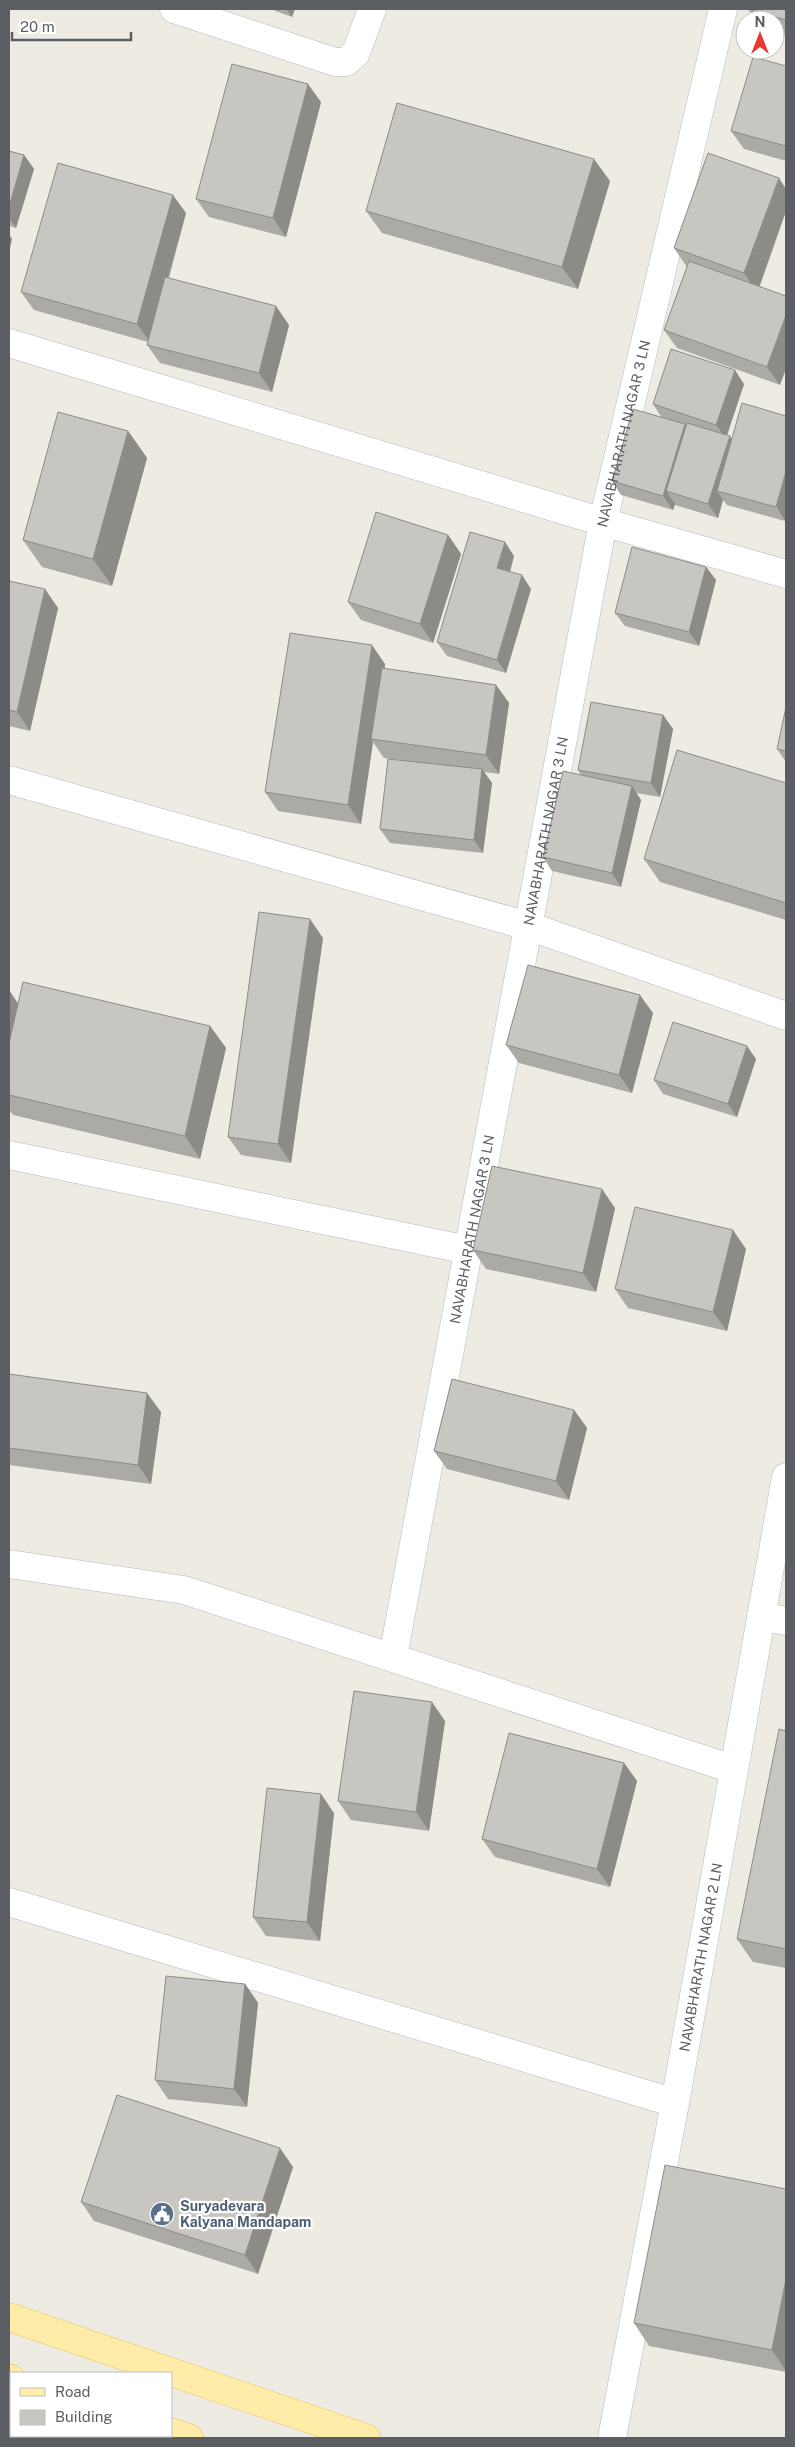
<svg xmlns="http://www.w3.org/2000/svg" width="795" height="2447" font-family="'Public Sans',sans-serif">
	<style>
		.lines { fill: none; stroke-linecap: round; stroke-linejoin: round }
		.minor-casing { stroke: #b6b9bd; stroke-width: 29 }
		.primary-casing { stroke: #eec05c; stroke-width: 29 }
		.minor { stroke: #fff; stroke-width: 28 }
		.primary { stroke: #fdeda9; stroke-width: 28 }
		.wall { fill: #acaaa5 }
		.shaded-wall { fill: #8c8b86 }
		.building { fill: #c8c6c0; stroke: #8c8b86 }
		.labels { text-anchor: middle; stroke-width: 4.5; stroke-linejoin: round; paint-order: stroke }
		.street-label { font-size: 14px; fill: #5b5f64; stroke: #fff }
		.service-label { font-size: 14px; font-weight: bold; fill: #4e5e75; stroke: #fff; text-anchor: start }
	</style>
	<rect width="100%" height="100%" fill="#eeebe3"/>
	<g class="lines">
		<g class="minor-casing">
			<g id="minor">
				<path d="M 174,9 L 335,62 L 346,62 L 356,53 L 372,9"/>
				<path d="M 9,343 L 603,522 L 786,574"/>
				<path d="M 9,780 L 528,926 L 786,1016"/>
				<path d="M 9,1155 L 468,1250"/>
				<path d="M 9,1564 L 184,1590 L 733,1769"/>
				<path d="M 761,1616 L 786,1621"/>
				<path id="s1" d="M 393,1657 L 603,522 L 723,9"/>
				<path d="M 9,1902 L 675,2103"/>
				<path d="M 47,2438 L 48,2436"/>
				<path id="s2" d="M 612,2438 L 675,2103 L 786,1477"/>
			</g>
		</g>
		<g class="primary-casing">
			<g id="primary">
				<path d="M 9,2317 L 366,2438"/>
				<path d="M 9,2378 L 11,2379"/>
				<path d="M 171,2432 L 189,2438"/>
			</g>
		</g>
		<use href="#minor" class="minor"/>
		<use href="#primary" class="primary"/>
	</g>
	<g class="wall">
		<path d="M 270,9 L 295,9 L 292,17 Z"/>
		<path d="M 748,9 L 786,9 L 786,35 L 775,32 L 775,20 L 755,20 Z"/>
		<path d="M 786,66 L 786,161 L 744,149 L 731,131 Z"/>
		<path d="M 321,102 L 286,237 L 209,217 L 196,199 Z"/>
		<path d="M 9,151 L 24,155 L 34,169 L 16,228 L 9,226 Z"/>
		<path d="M 610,181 L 578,289 L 382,233 L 366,211 Z"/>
		<path d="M 786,211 L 760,286 L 780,385 L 677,348 L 664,330 L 687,267 L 674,248 Z"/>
		<path d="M 186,213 L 169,278 L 289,325 L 272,392 L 160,363 L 147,345 L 148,342 L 34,310 L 21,292 Z"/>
		<path d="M 744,384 L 727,435 L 785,521 L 727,505 L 723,500 L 718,518 L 675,505 L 675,504 L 673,510 L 621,495 L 612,481 L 662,418 L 653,404 Z"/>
		<path d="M 128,431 L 147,458 L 112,586 L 42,567 L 23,540 Z"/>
		<path d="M 448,535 L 461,554 L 433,643 L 361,620 L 348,602 Z"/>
		<path d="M 514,556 L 510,572 L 531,589 L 506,673 L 447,656 L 437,642 Z"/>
		<path d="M 706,567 L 716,580 L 699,646 L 625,626 L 615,613 Z"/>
		<path d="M 9,581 L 58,608 L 30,731 L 9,726 Z"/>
		<path d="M 385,664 L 385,669 L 496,685 L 509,703 L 499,774 L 484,772 L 492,783 L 483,853 L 390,843 L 380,829 L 400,760 L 384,758 L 373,742 L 361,824 L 278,811 L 265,792 Z"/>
		<path d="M 786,707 L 786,762 L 777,749 Z"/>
		<path d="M 663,715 L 673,729 L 660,797 L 636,793 L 641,800 L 621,887 L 552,871 L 543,857 L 581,775 L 578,770 Z"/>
		<path d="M 786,783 L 786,920 L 660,882 L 644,859 Z"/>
		<path d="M 323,938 L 291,1163 L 241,1155 L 228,1137 Z"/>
		<path d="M 9,990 L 18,1004 L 210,1026 L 226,1048 L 200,1159 L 13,1115 L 9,1109 Z"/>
		<path d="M 653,1013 L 632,1093 L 519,1063 L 506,1045 Z"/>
		<path d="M 756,1059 L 737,1117 L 663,1094 L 654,1080 Z"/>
		<path d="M 615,1208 L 596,1292 L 486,1269 L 473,1250 Z"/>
		<path d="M 746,1249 L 727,1331 L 628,1308 L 615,1289 Z"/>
		<path d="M 9,1374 L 161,1412 L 151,1484 L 9,1465 Z"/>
		<path d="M 574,1410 L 587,1428 L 569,1500 L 447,1469 L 434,1451 Z"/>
		<path d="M 445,1721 L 429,1831 L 351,1820 L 338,1801 Z"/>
		<path d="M 786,1731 L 786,1968 L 753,1962 L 737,1939 Z"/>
		<path d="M 624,1763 L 637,1781 L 610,1887 L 495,1857 L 482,1839 Z"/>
		<path d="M 334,1813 L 320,1941 L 266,1936 L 253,1917 Z"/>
		<path d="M 245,1984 L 258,2003 L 247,2107 L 168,2099 L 155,2080 Z"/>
		<path d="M 293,2167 L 258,2274 L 94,2221 L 81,2202 Z"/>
		<path d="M 786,2189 L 786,2372 L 649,2346 L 634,2323 Z"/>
	</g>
	<g class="shaded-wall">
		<path d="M 286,9 L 295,9 L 292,17 Z"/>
		<path d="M 308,84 L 321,102 L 286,237 L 273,218 Z"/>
		<path d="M 24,155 L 34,169 L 16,228 L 9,218 L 9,207 Z"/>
		<path d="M 594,159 L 610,181 L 578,289 L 562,267 Z"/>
		<path d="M 779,178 L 786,189 L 786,211 L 757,292 L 744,273 Z"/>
		<path d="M 173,195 L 186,213 L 150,342 L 137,324 Z"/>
		<path d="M 9,234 L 12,239 L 9,253 Z"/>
		<path d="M 276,306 L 289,325 L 272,392 L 259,373 Z"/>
		<path d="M 786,315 L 786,369 L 780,385 L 767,367 Z"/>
		<path d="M 735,370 L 744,384 L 726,438 L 716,425 Z"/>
		<path d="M 685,424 L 694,438 L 666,491 L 675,504 L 673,510 L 663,496 Z"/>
		<path d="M 128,431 L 147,458 L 112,586 L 93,559 Z"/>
		<path d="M 730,436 L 739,450 L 717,491 L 723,500 L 718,518 L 708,504 Z"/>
		<path d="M 786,471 L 786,517 L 785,521 L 776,507 Z"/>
		<path d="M 448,535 L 461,554 L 433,643 L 420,624 Z"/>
		<path d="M 505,542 L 514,556 L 507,582 L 497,568 Z"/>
		<path d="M 706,567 L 716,580 L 699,646 L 689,632 Z"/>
		<path d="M 522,575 L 531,589 L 506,673 L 497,660 Z"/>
		<path d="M 45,589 L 58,608 L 30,731 L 17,712 Z"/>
		<path d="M 372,645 L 385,664 L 374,739 L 371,739 L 373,742 L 361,824 L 348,805 Z"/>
		<path d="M 496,685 L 509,703 L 499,774 L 486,755 Z"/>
		<path d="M 663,715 L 673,729 L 660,797 L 651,783 Z"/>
		<path d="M 482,769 L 492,783 L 483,853 L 474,840 Z"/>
		<path d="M 632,786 L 641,800 L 621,887 L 612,873 Z"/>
		<path d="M 310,919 L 323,938 L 291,1163 L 278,1144 Z"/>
		<path d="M 9,990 L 19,1005 L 9,1048 Z"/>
		<path d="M 640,995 L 653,1013 L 632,1093 L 619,1075 Z"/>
		<path d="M 210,1026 L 226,1048 L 200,1159 L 185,1136 Z"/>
		<path d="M 747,1046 L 756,1059 L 737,1117 L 728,1104 Z"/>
		<path d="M 602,1189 L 615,1208 L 596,1292 L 583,1273 Z"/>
		<path d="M 733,1230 L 746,1249 L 727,1331 L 713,1312 Z"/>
		<path d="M 147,1393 L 161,1412 L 151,1484 L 138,1465 Z"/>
		<path d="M 574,1410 L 587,1428 L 569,1500 L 556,1481 Z"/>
		<path d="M 432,1702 L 445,1721 L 429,1831 L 416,1812 Z"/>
		<path d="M 624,1763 L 637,1781 L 610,1887 L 597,1869 Z"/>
		<path d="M 321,1794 L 334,1813 L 320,1941 L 307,1922 Z"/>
		<path d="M 245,1984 L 258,2003 L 247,2107 L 234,2089 Z"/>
		<path d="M 280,2148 L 293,2167 L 258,2274 L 245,2255 Z"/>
		<path d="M 786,2279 L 786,2371 L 772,2350 Z"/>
	</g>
	<g class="building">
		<path d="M 748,9 L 786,9 L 786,20 Z"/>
		<path d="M 753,57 L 786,66 L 786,146 L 731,131 Z"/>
		<path d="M 232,64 L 308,84 L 273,218 L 196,199 Z"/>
		<path d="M 397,103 L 594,159 L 562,267 L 366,211 Z"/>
		<path d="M 9,151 L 24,155 L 9,207 Z"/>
		<path d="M 708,153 L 779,178 L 744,273 L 674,248 Z"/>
		<path d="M 58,163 L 173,195 L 137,324 L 21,292 Z"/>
		<path d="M 689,261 L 786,296 L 786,315 L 767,367 L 664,330 Z"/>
		<path d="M 165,277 L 276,306 L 259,373 L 147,345 Z"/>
		<path d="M 671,349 L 735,370 L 716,425 L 653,404 Z"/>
		<path d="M 742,403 L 786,416 L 786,471 L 776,507 L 717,491 Z"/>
		<path d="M 633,409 L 685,424 L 663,496 L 612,481 Z"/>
		<path d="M 58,412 L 128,431 L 93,559 L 23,540 Z"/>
		<path d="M 687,423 L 730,436 L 708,504 L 666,491 Z"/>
		<path d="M 376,512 L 448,535 L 420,624 L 348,602 Z"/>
		<path d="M 470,532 L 505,542 L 497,568 L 522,575 L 497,660 L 437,642 Z"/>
		<path d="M 632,547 L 706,567 L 689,632 L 615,613 Z"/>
		<path d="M 9,581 L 45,589 L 17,712 L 9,710 Z"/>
		<path d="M 290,633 L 372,645 L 348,805 L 265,792 Z"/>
		<path d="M 382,668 L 496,685 L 486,755 L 371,739 Z"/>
		<path d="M 591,702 L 663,715 L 651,783 L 578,770 Z"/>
		<path d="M 786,707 L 786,751 L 777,749 Z"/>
		<path d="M 677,750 L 786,783 L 786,903 L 644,859 Z"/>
		<path d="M 388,759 L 482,769 L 474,840 L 380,829 Z"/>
		<path d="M 563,771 L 632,786 L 612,873 L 543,857 Z"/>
		<path d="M 259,912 L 310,919 L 278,1144 L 228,1137 Z"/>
		<path d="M 528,965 L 640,995 L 619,1075 L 506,1045 Z"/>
		<path d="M 23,982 L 210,1026 L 185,1136 L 9,1095 L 9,1043 Z"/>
		<path d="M 673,1022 L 747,1046 L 728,1104 L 654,1080 Z"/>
		<path d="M 492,1166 L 602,1189 L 583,1273 L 473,1250 Z"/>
		<path d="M 635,1207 L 733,1230 L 713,1312 L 615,1289 Z"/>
		<path d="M 9,1374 L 147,1393 L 138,1465 L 9,1448 Z"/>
		<path d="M 452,1379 L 574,1410 L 556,1481 L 434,1451 Z"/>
		<path d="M 354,1691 L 432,1702 L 416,1812 L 338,1801 Z"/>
		<path d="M 779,1729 L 786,1731 L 786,1949 L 737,1939 Z"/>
		<path d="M 509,1733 L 624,1763 L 597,1869 L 482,1839 Z"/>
		<path d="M 267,1788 L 321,1794 L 307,1922 L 253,1917 Z"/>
		<path d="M 166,1976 L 245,1984 L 234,2089 L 155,2080 Z"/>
		<path d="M 117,2095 L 280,2148 L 245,2255 L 81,2202 Z"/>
		<path d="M 665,2165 L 786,2189 L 786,2279 L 772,2350 L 634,2323 Z"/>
	</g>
	<defs>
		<g id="civic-disc" transform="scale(1.25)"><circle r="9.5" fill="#5c6f8a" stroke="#fff"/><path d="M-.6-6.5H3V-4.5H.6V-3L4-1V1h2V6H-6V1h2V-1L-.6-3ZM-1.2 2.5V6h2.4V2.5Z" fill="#fff"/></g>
	</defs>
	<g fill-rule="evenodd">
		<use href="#civic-disc" x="162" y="2214"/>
	</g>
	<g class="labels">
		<g class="street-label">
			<text dy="5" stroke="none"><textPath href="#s1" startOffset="1245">NAVABHARATH NAGAR 3 LN</textPath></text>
			<text dy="5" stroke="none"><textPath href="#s1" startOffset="840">NAVABHARATH NAGAR 3 LN</textPath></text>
			<text dy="5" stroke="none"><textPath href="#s1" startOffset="435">NAVABHARATH NAGAR 3 LN</textPath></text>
			<text dy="5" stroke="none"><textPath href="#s2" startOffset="489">NAVABHARATH NAGAR 2 LN</textPath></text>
		</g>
		<g class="service-label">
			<text x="180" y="2211">Suryadevara<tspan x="180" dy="16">Kalyana Mandapam</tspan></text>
		</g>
	</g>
	<rect width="795" height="2447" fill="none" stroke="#5b5f64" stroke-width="20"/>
	<rect x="10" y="2372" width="162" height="65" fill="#ffffff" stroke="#bdbfc1"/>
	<rect x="20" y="2388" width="25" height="8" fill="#fdeda9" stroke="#bdbfc1"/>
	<text x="55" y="2397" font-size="15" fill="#5b5f64">Road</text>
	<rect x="20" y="2410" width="25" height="15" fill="#c8c6c0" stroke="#bdbfc1"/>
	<text x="55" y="2422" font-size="15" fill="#5b5f64">Building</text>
	<g transform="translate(760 35)"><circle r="24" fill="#ffffff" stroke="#bdbfc1"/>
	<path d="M0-4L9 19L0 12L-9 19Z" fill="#e53b32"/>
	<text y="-8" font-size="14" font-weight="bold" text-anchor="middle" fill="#5b5f64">N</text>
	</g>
	<path d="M12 32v8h119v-8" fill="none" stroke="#5b5f64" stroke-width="2.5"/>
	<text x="20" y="32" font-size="15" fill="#5b5f64" stroke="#ffffff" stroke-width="4" paint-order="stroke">20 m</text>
</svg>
